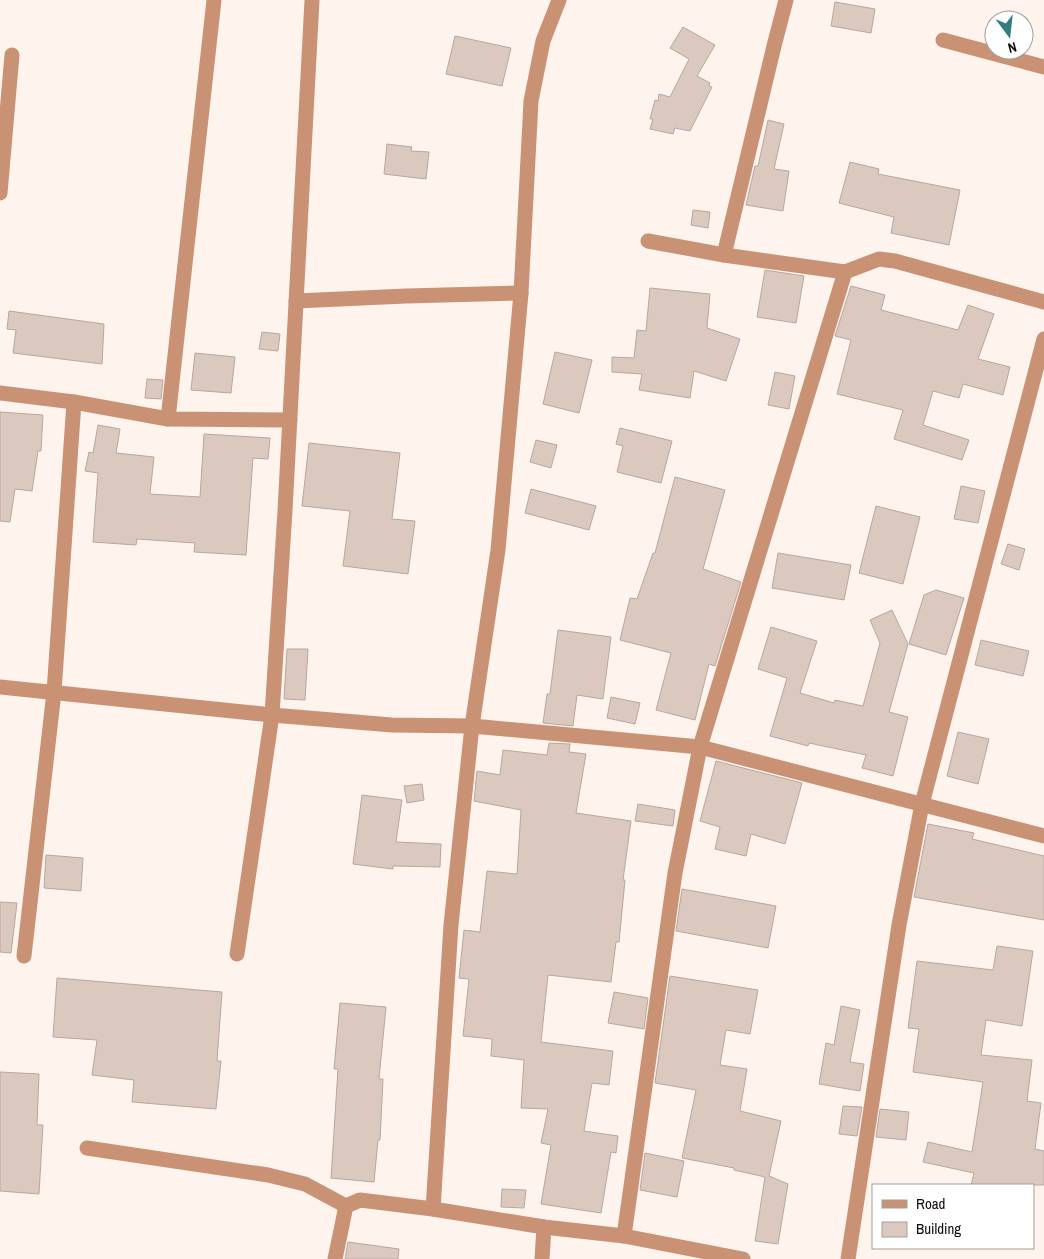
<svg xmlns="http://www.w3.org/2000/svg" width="1044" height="1259" font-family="'Archivo Narrow',sans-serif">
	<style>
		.building { fill: #dbc9bf; stroke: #b9a79e }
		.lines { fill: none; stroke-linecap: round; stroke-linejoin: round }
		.minor { stroke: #ca9274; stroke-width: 15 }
	</style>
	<rect width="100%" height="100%" fill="#fff3ed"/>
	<g class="building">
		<path d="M 835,2 L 875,9 L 871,33 L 831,26 Z"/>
		<path d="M 683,27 L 715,45 L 697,76 L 710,83 L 709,86 L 712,87 L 690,131 L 675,128 L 673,134 L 650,129 L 653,119 L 650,119 L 655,100 L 658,101 L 659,94 L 670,97 L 689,59 L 670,48 Z"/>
		<path d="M 455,36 L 511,48 L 502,86 L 446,74 Z"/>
		<path d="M 768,120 L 784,124 L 774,169 L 789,171 L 783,211 L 746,205 L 755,166 L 758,166 Z"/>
		<path d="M 387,144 L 412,147 L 411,151 L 429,152 L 426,179 L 384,174 Z"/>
		<path d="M 850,162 L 879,169 L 878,174 L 960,190 L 949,245 L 891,233 L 894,217 L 839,203 Z"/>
		<path d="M 693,210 L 710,212 L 708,228 L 691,225 Z"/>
		<path d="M 765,270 L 804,276 L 796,323 L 757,317 Z"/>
		<path d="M 851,286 L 885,295 L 881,310 L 958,330 L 968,305 L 994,314 L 978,359 L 1010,367 L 1003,395 L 963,384 L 959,398 L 933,391 L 923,425 L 969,440 L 962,460 L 894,439 L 903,410 L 837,394 L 851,340 L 835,336 Z"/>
		<path d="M 650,288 L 710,294 L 707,328 L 740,339 L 726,381 L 694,371 L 690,398 L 639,390 L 642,374 L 612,372 L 612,357 L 634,358 L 637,330 L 646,331 Z"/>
		<path d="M 9,311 L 104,324 L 102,364 L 13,353 L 16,330 L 7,329 Z"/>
		<path d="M 262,332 L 280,334 L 278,351 L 259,349 Z"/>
		<path d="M 555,352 L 592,360 L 579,413 L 543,404 Z"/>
		<path d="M 195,353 L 235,357 L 231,393 L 191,390 Z"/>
		<path d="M 775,372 L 795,376 L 789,409 L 768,405 Z"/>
		<path d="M 147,379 L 163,380 L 161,399 L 145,398 Z"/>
		<path d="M 0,412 L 43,415 L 41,451 L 38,451 L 32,491 L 15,489 L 10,522 L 0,521 Z"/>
		<path d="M 98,425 L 120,429 L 116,453 L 154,457 L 150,494 L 200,497 L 204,434 L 270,438 L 268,459 L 253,458 L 246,555 L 194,552 L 195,543 L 137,539 L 136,545 L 93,542 L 98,473 L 85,471 L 89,452 L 93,453 Z"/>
		<path d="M 620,428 L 672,441 L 661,483 L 617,472 L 623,446 L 616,444 Z"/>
		<path d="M 536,440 L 557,445 L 551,468 L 530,462 Z"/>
		<path d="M 309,443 L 400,453 L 392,519 L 415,521 L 408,574 L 343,566 L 350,511 L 302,506 Z"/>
		<path d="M 675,477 L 725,490 L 703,569 L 741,582 L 715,666 L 709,664 L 695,720 L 656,710 L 671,653 L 620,640 L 630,598 L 637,599 L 653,553 L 655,553 Z"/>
		<path d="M 961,486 L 985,491 L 978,523 L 954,519 Z"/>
		<path d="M 531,489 L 596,506 L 589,530 L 525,513 Z"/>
		<path d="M 876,506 L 920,517 L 903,584 L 859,573 Z"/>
		<path d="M 1008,544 L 1025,549 L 1019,570 L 1001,564 Z"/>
		<path d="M 778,553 L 851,565 L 844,600 L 772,588 Z"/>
		<path d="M 936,590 L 964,598 L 946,655 L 909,644 L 924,595 Z"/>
		<path d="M 892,610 L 908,644 L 889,712 L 908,717 L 893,776 L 862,768 L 866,755 L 809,743 L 808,746 L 770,736 L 787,678 L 758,669 L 771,627 L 817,641 L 800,693 L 834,703 L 835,700 L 863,706 L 880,643 L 870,620 Z"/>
		<path d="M 558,630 L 611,637 L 603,699 L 577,695 L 573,726 L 543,723 L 547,694 L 550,694 Z"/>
		<path d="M 981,640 L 1029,651 L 1023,676 L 975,665 Z"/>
		<path d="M 287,649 L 308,649 L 305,700 L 284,699 Z"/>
		<path d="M 611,697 L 640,703 L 635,724 L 607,718 Z"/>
		<path d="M 958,732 L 989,739 L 978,784 L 947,776 Z"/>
		<path d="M 549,743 L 570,744 L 569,752 L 586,754 L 576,813 L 631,821 L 623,880 L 625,880 L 619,942 L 616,942 L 611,982 L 548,975 L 541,1042 L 613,1051 L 609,1085 L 592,1083 L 584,1131 L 618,1136 L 616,1153 L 611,1152 L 601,1213 L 541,1204 L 551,1145 L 541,1143 L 548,1109 L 521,1108 L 524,1060 L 491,1056 L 492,1039 L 463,1036 L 469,979 L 459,978 L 464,930 L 480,932 L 487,871 L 517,874 L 521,810 L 474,801 L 477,771 L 500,775 L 503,750 L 547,755 Z"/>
		<path d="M 716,761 L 802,783 L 785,844 L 751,834 L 746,856 L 715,849 L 720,827 L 700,821 Z"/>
		<path d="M 422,784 L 424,800 L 407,803 L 404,786 Z"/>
		<path d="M 362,795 L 402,800 L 396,842 L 441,844 L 440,867 L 393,866 L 393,869 L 353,864 Z"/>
		<path d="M 638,804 L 675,810 L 673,826 L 635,821 Z"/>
		<path d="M 928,824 L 974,833 L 972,839 L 1044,856 L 1044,920 L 914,897 Z"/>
		<path d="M 46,855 L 83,858 L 81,891 L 44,888 Z"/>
		<path d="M 682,889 L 776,906 L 768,948 L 676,931 Z"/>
		<path d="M 0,902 L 17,903 L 11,953 L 0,952 Z"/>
		<path d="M 997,946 L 1033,951 L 1022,1026 L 986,1020 L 981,1055 L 1032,1060 L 1027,1101 L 1041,1103 L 1035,1149 L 1044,1151 L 1044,1185 L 971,1185 L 974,1173 L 923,1162 L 928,1142 L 972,1152 L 983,1082 L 913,1072 L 919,1029 L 908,1028 L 917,961 L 993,970 Z"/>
		<path d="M 670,976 L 758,990 L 750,1034 L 726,1030 L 720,1065 L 747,1069 L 740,1111 L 781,1121 L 769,1176 L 788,1184 L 778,1244 L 755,1241 L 765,1177 L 734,1170 L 734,1168 L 682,1158 L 696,1090 L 655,1083 Z"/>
		<path d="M 57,978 L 222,992 L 217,1061 L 221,1061 L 216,1109 L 132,1102 L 134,1080 L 92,1075 L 97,1040 L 53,1037 Z"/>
		<path d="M 614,992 L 648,998 L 644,1029 L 608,1023 Z"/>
		<path d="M 340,1003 L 386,1007 L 379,1079 L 383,1079 L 380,1140 L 378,1140 L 374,1182 L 331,1178 L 338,1069 L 334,1069 Z"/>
		<path d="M 841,1006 L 860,1010 L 850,1062 L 864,1064 L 860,1091 L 819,1084 L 826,1043 L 834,1045 Z"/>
		<path d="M 0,1072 L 39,1074 L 37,1125 L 43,1125 L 39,1194 L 0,1191 Z"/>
		<path d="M 843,1106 L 862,1107 L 857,1136 L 839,1134 Z"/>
		<path d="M 880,1109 L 909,1112 L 906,1140 L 876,1137 Z"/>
		<path d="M 645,1153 L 684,1161 L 677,1197 L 640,1190 Z"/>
		<path d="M 502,1189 L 526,1190 L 524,1208 L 501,1207 Z"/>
		<path d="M 348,1242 L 399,1249 L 398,1259 L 345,1259 Z"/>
	</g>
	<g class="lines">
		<g class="minor">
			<path d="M 943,40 L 1044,67"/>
			<path d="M 0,193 L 12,55"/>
			<path d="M 648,241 L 724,255 L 845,272"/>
			<path d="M 724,255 L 774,46 L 786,0"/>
			<path d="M 296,301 L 406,296 L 521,293"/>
			<path d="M 0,393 L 74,402 L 168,419 L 290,420"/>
			<path d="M 168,419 L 214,0"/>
			<path d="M 0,687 L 272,715 L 392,725 L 472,726 L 700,747 L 1044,836"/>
			<path d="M 237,954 L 272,715 L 285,511 L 312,0"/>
			<path d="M 24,956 L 54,692 L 74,402"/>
			<path d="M 87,1148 L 268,1175 L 305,1184 L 346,1206"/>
			<path d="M 433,1209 L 451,925 L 472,726 L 498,550 L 521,293 L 531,101 L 543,41 L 559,0"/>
			<path d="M 624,1236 L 675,873 L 700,747 L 845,272 L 879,259 L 895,261 L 1044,302"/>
			<path d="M 335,1259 L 346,1206 L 360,1200 L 433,1209 L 544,1227 L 624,1236 L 743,1259"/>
			<path d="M 542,1259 L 544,1227"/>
			<path d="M 848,1259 L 899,925 L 922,804 L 1044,339"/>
		</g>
	</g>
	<rect x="872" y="1184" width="162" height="65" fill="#ffffff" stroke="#a19e9d"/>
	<rect x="882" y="1200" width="25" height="8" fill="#ca9274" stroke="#a19e9d"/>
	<text x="916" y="1209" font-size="15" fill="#130d0a">Road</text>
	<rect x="882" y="1222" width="25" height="15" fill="#dbc9bf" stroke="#a19e9d"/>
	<text x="916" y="1234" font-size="15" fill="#130d0a">Building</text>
	<g transform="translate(1009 35) rotate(165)"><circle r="24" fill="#ffffff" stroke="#a19e9d"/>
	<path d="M0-4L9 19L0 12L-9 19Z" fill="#337c80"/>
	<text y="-8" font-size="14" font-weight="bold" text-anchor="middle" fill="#130d0a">N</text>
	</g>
</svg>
